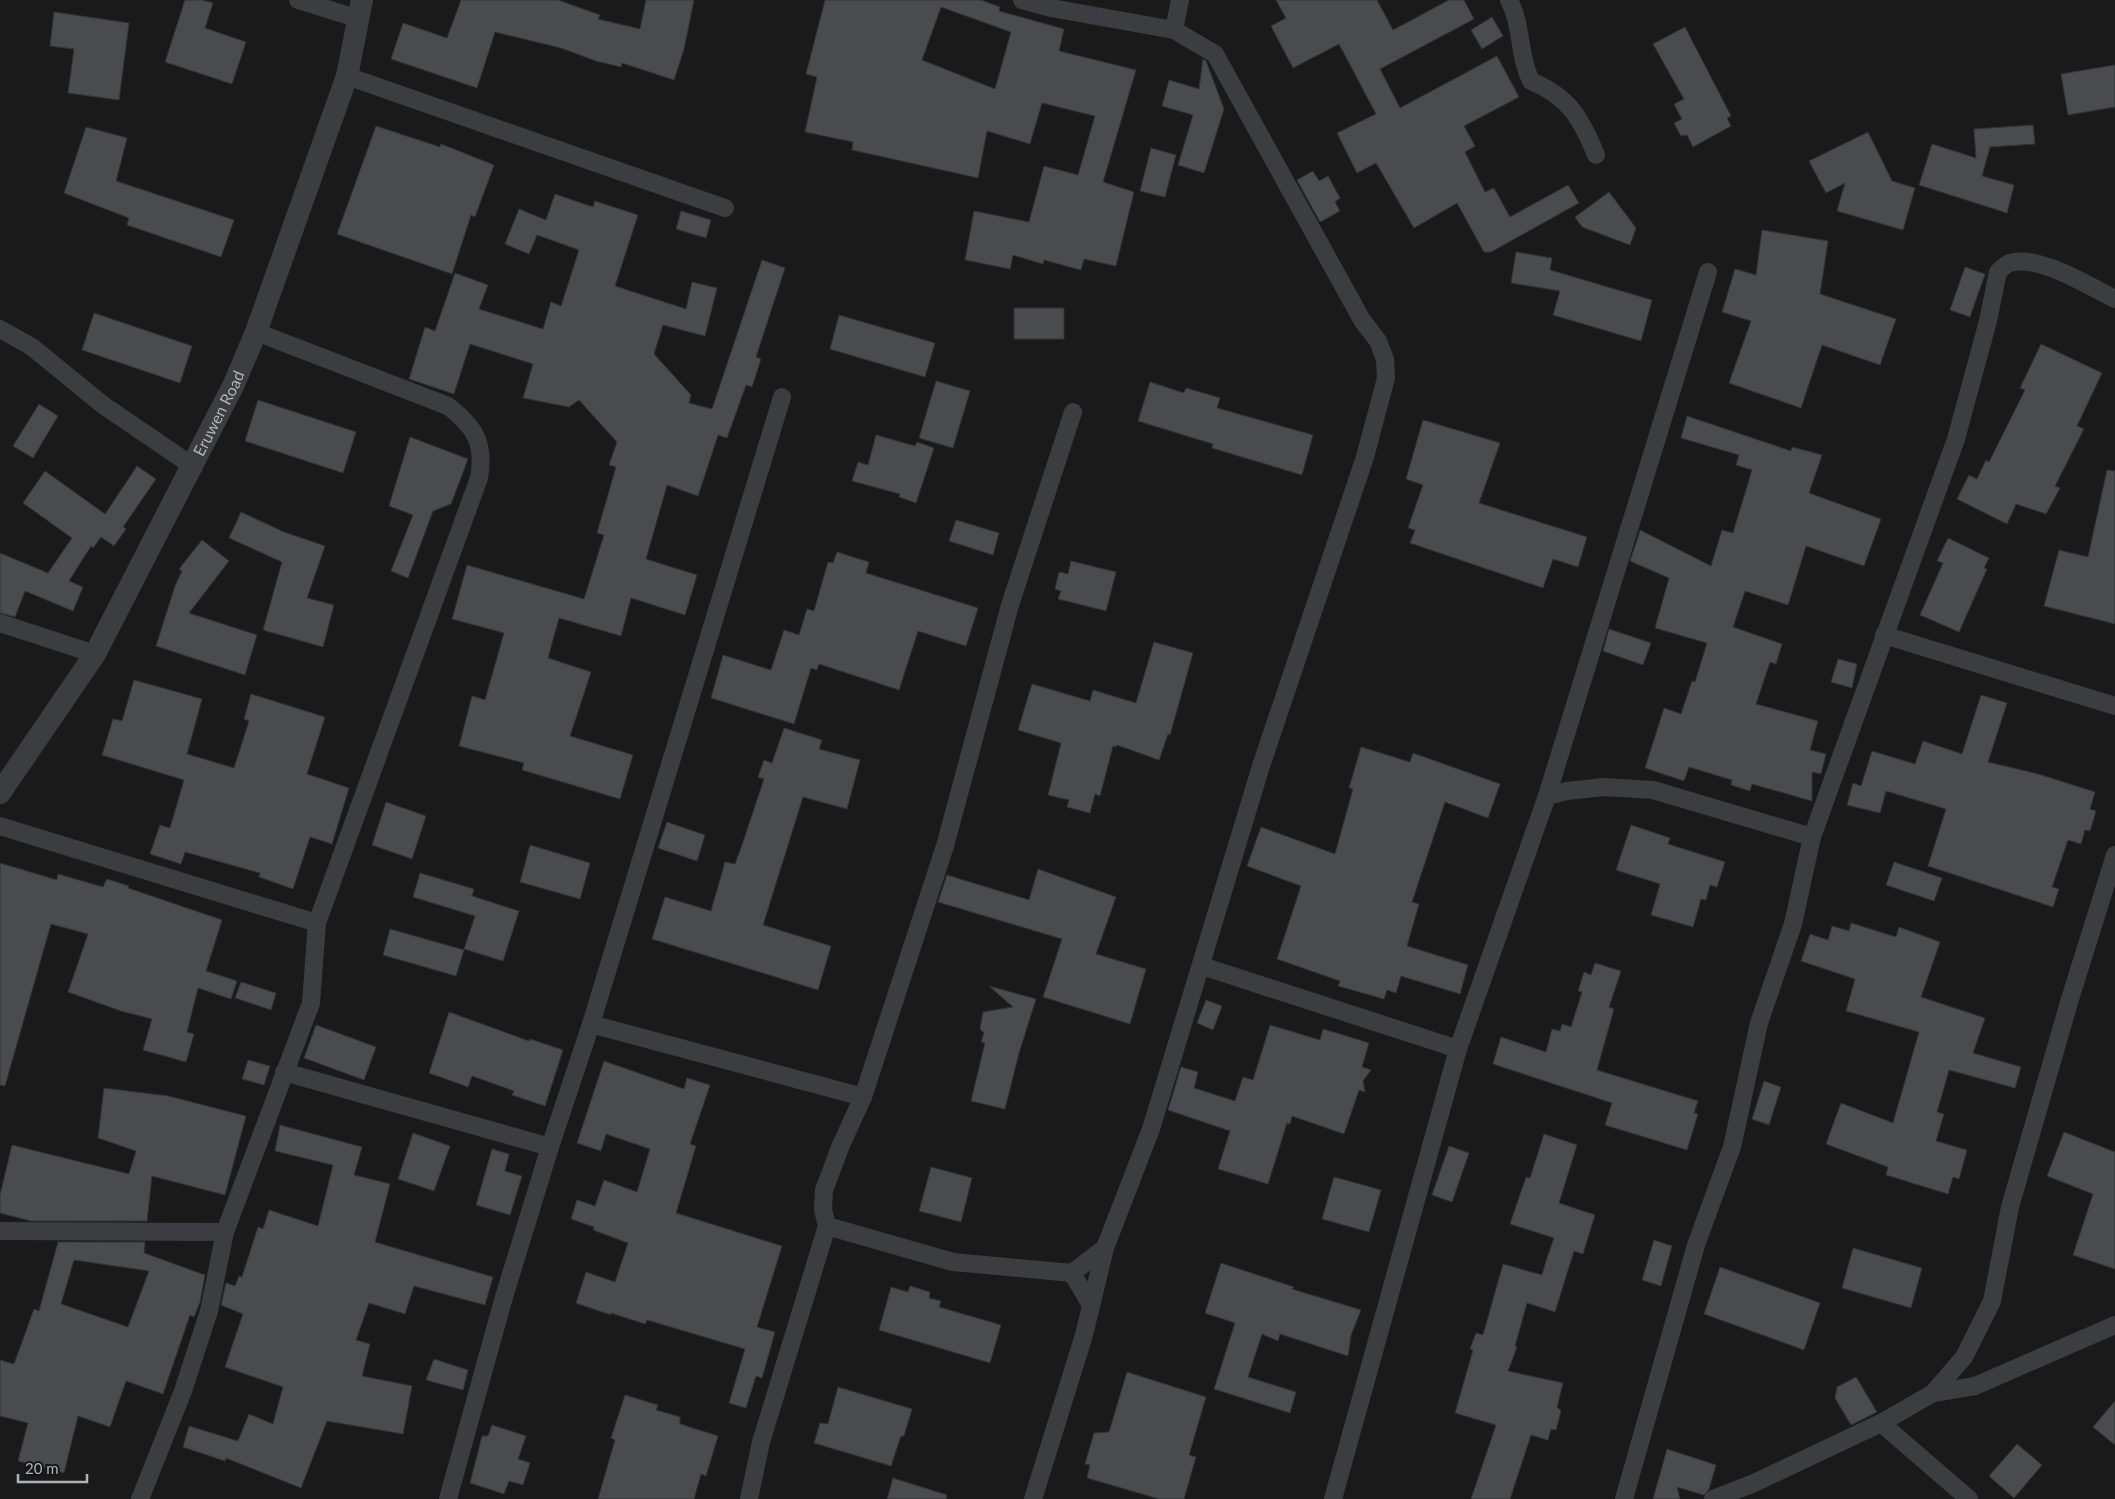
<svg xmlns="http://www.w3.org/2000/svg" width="2115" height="1499" font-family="Lato,sans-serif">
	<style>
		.building { fill: #494b4e; stroke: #343437; fill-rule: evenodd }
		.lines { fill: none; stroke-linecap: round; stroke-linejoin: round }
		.minor { stroke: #3b3d40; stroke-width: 18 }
		.tertiary { stroke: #3b3d40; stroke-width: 22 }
		.labels { text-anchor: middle; stroke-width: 5; stroke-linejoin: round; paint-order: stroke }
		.street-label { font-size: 16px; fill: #adb4ba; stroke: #151516 }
	</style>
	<rect width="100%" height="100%" fill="#1a1a1b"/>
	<g class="building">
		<path d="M 185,0 L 202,0 L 213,3 L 205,28 L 246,42 L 232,84 L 165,62 Z"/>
		<path d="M 461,0 L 558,0 L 600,15 L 598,19 L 640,29 L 646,0 L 694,0 L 684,49 L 674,80 L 622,63 L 621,67 L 596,61 L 561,48 L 495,32 L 477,88 L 391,59 L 403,23 L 447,38 Z"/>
		<path d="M 825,0 L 981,0 L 1000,7 L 999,11 L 1064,29 L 1059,51 L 1136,70 L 1103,182 L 1134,192 L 1116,266 L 1084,259 L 1081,270 L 1044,260 L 1043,264 L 1013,255 L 1010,269 L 965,260 L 974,211 L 1029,222 L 1044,166 L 1078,175 L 1095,116 L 1042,103 L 1030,144 L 987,131 L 978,178 L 852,150 L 853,142 L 805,132 L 817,77 L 806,74 ZM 941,7 L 1011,32 L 995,89 L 922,60 Z"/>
		<path d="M 1276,0 L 1377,0 L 1393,30 L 1449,0 L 1464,0 L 1474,19 L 1380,69 L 1400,108 L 1497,56 L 1519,97 L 1464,126 L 1475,146 L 1465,152 L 1485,192 L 1494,188 L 1510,217 L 1568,185 L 1579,203 L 1491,252 L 1484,252 L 1457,203 L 1414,228 L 1376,163 L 1357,173 L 1337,133 L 1376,114 L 1339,44 L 1293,68 L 1271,26 L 1286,18 Z"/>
		<path d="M 54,12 L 129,23 L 119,100 L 68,93 L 74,49 L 50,46 Z"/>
		<path d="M 1492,17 L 1503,36 L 1482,49 L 1471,30 Z"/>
		<path d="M 1685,27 L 1731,116 L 1727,118 L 1731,126 L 1693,147 L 1687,135 L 1681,136 L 1674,123 L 1682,119 L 1674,104 L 1684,99 L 1653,44 Z"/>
		<path d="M 1203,59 L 1206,61 L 1224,109 L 1204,173 L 1178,165 L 1193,115 L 1162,106 L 1169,80 L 1199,89 Z"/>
		<path d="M 2115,65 L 2115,107 L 2068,115 L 2061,74 Z"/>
		<path d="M 2033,125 L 2035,144 L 1990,147 L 1982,176 L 2014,185 L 2007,213 L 1919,185 L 1932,144 L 1976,158 L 1974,129 Z"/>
		<path d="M 376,126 L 440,147 L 441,144 L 494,165 L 475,217 L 471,215 L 452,274 L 337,234 Z"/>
		<path d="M 86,127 L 127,138 L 116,181 L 234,220 L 221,257 L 127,225 L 129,218 L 64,193 Z"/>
		<path d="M 1868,132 L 1892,181 L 1915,188 L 1903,230 L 1837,211 L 1845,183 L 1826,193 L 1809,161 Z"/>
		<path d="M 1151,148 L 1176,155 L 1165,197 L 1140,191 Z"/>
		<path d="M 1313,171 L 1319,181 L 1328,176 L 1340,198 L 1335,202 L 1340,211 L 1320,222 L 1297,180 Z"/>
		<path d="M 1609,192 L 1636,228 L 1630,245 L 1582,227 L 1575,217 Z"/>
		<path d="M 555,194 L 593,207 L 595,201 L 638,215 L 615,286 L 686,309 L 692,282 L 717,288 L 705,336 L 663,325 L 654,354 L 691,395 L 689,403 L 712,409 L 762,260 L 785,268 L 756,357 L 761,359 L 752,387 L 746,385 L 727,438 L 718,435 L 698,496 L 667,485 L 646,559 L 697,575 L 685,615 L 631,598 L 621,636 L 559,618 L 548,658 L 591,672 L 570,736 L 633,755 L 620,799 L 522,770 L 524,763 L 459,746 L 472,696 L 485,700 L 504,633 L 452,619 L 467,565 L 584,599 L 604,535 L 597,533 L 616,467 L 609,465 L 617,442 L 579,400 L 569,407 L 523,398 L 533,364 L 470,344 L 454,394 L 409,379 L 425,327 L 435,331 L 455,273 L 488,285 L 479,309 L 543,329 L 551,302 L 561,306 L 579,250 L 537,235 L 529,254 L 505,244 L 519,209 L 546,220 Z"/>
		<path d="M 681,211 L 711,220 L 706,238 L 676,229 Z"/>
		<path d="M 1762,230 L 1828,241 L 1820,294 L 1896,319 L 1880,365 L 1822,345 L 1801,408 L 1729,383 L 1751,321 L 1722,312 L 1735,269 L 1756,275 Z"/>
		<path d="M 1516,252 L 1552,258 L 1550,270 L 1652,300 L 1641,341 L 1553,315 L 1560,291 L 1511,283 Z"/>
		<path d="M 1965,267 L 1985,274 L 1970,317 L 1950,310 Z"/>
		<rect x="1014" y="308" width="50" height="31"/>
		<path d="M 94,313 L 192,346 L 180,383 L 82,350 Z"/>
		<path d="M 839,315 L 935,343 L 925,377 L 830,349 Z"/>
		<path d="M 2041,344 L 2102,373 L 2077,426 L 2084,429 L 2055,486 L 2060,488 L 2046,514 L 2016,504 L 2007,524 L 1957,499 L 1969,475 L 1977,479 L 1986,460 L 1989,462 L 2025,390 L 2020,388 Z"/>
		<path d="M 936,381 L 970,391 L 953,448 L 919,438 Z"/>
		<path d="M 1150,382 L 1184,393 L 1186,388 L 1220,398 L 1217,408 L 1313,435 L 1302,475 L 1212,448 L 1213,444 L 1138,421 Z"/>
		<path d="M 258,400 L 356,432 L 343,473 L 245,441 Z"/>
		<path d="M 39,404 L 58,416 L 33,458 L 13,446 Z"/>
		<path d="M 1687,416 L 1791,451 L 1792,447 L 1822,455 L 1809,493 L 1881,519 L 1864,566 L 1806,546 L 1788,605 L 1745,591 L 1733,627 L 1782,644 L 1776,664 L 1770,662 L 1756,704 L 1818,721 L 1810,750 L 1826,754 L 1821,774 L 1812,772 L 1812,801 L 1752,784 L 1750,791 L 1731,785 L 1732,780 L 1689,767 L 1684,781 L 1645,768 L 1664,708 L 1681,714 L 1692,681 L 1695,682 L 1707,643 L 1655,628 L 1669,578 L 1630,561 L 1639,534 L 1640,530 L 1711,566 L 1722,530 L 1733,533 L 1752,470 L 1736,465 L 1739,455 L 1681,438 Z"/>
		<path d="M 1423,420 L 1500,443 L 1479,503 L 1587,537 L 1578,567 L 1553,559 L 1543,588 L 1410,543 L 1415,530 L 1408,528 L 1423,485 L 1406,479 Z"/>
		<path d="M 876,435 L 915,446 L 917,442 L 934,448 L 916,503 L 899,497 L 900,494 L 852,481 L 858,462 L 868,465 Z"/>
		<path d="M 410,437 L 468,459 L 451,504 L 433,511 L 408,578 L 391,571 L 413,515 L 389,506 Z"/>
		<path d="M 137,466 L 156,479 L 123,527 L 126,529 L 114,546 L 101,537 L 93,548 L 91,546 L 69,581 L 83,587 L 73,611 L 25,591 L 15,617 L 0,613 L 0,553 L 48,573 L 72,538 L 23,503 L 45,471 L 105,514 Z"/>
		<path d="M 2107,470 L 2115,471 L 2115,624 L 2044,606 L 2059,550 L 2088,557 Z"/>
		<path d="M 241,512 L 284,532 L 325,546 L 307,598 L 334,605 L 323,647 L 263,630 L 282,562 L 229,538 Z"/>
		<path d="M 956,520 L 999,533 L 993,555 L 949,541 Z"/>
		<path d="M 1948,538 L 1989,558 L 1984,568 L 1987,569 L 1959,632 L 1920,615 L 1943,563 L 1937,561 Z"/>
		<path d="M 202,540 L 229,561 L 189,613 L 257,635 L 245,675 L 156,646 L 175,586 L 182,571 L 179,569 Z"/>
		<path d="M 837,552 L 869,562 L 866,573 L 978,608 L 966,646 L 918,631 L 899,690 L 819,664 L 817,670 L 811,668 L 794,724 L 711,698 L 723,655 L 771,670 L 784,630 L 799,635 L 807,609 L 814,611 L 828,562 L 833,563 Z"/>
		<path d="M 1071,561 L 1116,572 L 1106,611 L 1058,599 L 1061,591 L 1055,589 L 1059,572 L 1068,574 Z"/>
		<path d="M 1609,629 L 1651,643 L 1643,665 L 1603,651 Z"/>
		<path d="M 1154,642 L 1193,653 L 1170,735 L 1168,734 L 1159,760 L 1117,745 L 1116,747 L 1113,746 L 1100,796 L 1095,794 L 1090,813 L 1067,807 L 1069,800 L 1048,795 L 1061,743 L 1018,730 L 1032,684 L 1090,701 L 1093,690 L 1136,703 Z"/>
		<path d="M 1838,659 L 1857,664 L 1852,688 L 1831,682 Z"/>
		<path d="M 134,680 L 202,699 L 187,754 L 234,768 L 249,721 L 244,719 L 251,694 L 325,717 L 307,774 L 349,788 L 332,844 L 310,837 L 293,889 L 259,877 L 260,873 L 185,852 L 181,864 L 150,854 L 160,825 L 170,828 L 184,780 L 102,755 L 113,719 L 122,721 Z"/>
		<path d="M 1981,695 L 2007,703 L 1988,762 L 2038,774 L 2095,792 L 2090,809 L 2096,811 L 2090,831 L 2085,830 L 2081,844 L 2068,840 L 2052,887 L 2059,889 L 2053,907 L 1928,866 L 1946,809 L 1886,791 L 1880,813 L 1847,805 L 1853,783 L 1861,786 L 1872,751 L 1915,764 L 1923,741 L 1962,754 Z"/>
		<path d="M 784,728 L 822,740 L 819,749 L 860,760 L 847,809 L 803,797 L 763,925 L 831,946 L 818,990 L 652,939 L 665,897 L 711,911 L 725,862 L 735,864 L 741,848 L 764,779 L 758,777 L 764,760 L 772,763 Z"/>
		<path d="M 1361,747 L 1410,762 L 1413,753 L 1500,784 L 1488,818 L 1445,802 L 1412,902 L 1419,904 L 1407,946 L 1468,965 L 1460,994 L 1401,976 L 1396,993 L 1387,990 L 1384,999 L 1338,986 L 1340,981 L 1277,959 L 1301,886 L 1247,866 L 1261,827 L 1335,854 L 1353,789 L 1349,788 Z"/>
		<path d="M 386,802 L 426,816 L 412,859 L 372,845 Z"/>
		<path d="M 667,822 L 705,835 L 697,861 L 658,848 Z"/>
		<path d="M 1631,825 L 1670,838 L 1668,844 L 1725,862 L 1717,887 L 1710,885 L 1706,900 L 1701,899 L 1693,927 L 1651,915 L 1660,884 L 1616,870 Z"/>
		<path d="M 530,845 L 590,863 L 580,899 L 520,882 Z"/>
		<path d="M 1894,862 L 1942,878 L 1934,901 L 1886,885 Z"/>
		<path d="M 0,863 L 57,880 L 58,874 L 103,887 L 107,879 L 129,886 L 128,888 L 222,920 L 206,971 L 237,981 L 231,999 L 198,988 L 187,1032 L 194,1034 L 186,1062 L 143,1050 L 152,1019 L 121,1011 L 68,992 L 88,934 L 51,924 L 5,1086 L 0,1085 Z"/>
		<path d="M 1038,869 L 1116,897 L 1096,954 L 1146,969 L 1130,1024 L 1043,997 L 1062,939 L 938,902 L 947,875 L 1029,900 Z"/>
		<path d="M 420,873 L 474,889 L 472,896 L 519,911 L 503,961 L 464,949 L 475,916 L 413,897 Z"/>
		<path d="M 1851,923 L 1896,937 L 1899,927 L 1940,942 L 1921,997 L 1985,1018 L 1973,1053 L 2021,1067 L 2015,1088 L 1949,1070 L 1937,1112 L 1944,1114 L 1936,1141 L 1967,1150 L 1959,1179 L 1953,1177 L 1948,1194 L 1886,1175 L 1888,1167 L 1826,1144 L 1841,1103 L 1893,1123 L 1919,1032 L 1846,1011 L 1855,979 L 1801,961 L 1810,934 L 1828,940 L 1832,926 L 1849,931 Z"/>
		<path d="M 390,929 L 464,950 L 456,976 L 383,955 Z"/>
		<path d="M 1595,963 L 1621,971 L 1609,1007 L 1614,1009 L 1597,1070 L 1698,1101 L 1694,1113 L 1698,1114 L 1687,1150 L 1605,1125 L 1612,1103 L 1493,1064 L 1501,1037 L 1546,1052 L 1552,1029 L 1560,1031 L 1562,1024 L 1571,1027 L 1582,992 L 1578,991 L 1584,972 L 1591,975 Z"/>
		<path d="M 241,982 L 276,993 L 271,1010 L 235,998 Z"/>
		<path d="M 989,986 L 1036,999 L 1019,1053 L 1005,1109 L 971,1101 L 985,1043 L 981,1042 L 984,1033 L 980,1029 L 983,1012 L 1013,1007 Z"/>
		<path d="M 1206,1000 L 1222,1006 L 1213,1030 L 1197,1023 Z"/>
		<path d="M 449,1012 L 529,1041 L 530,1039 L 563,1050 L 545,1106 L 512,1095 L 514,1091 L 472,1076 L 468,1087 L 429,1073 Z"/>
		<path d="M 316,1025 L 376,1047 L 364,1080 L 304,1058 Z"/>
		<path d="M 1270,1025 L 1320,1040 L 1323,1029 L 1369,1043 L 1362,1067 L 1371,1070 L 1363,1081 L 1365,1092 L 1359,1090 L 1344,1134 L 1292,1116 L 1290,1124 L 1287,1123 L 1268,1184 L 1218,1169 L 1230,1131 L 1168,1110 L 1181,1067 L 1198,1072 L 1194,1088 L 1235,1101 L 1243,1077 L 1253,1080 Z"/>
		<path d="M 248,1060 L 270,1066 L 264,1085 L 242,1079 Z"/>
		<path d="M 604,1061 L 684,1089 L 687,1078 L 710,1085 L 690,1144 L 696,1146 L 676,1213 L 782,1246 L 757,1327 L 775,1332 L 762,1378 L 756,1376 L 746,1408 L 729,1403 L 745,1349 L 647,1320 L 645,1324 L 611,1313 L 611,1315 L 576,1303 L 586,1272 L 615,1282 L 628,1243 L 593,1230 L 594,1227 L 571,1219 L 577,1200 L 595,1206 L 604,1180 L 637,1192 L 650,1149 L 606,1134 L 601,1151 L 577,1143 Z"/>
		<path d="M 1764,1081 L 1781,1087 L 1769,1125 L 1752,1119 Z"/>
		<path d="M 104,1088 L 168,1096 L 246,1116 L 225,1195 L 152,1176 L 147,1221 L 31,1221 L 0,1213 L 0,1195 L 12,1145 L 129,1174 L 136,1151 L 98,1138 Z"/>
		<path d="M 280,1125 L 362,1147 L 354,1175 L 390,1184 L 375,1242 L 493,1277 L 485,1305 L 414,1286 L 405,1314 L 369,1303 L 356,1340 L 370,1344 L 362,1376 L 412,1386 L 403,1434 L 327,1421 L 301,1488 L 226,1458 L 225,1461 L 183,1447 L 189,1426 L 238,1441 L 249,1414 L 273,1424 L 283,1387 L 225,1367 L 243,1314 L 221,1305 L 226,1283 L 235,1286 L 239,1276 L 242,1277 L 258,1227 L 263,1229 L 269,1210 L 318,1226 L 333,1165 L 275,1151 Z"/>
		<path d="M 2064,1132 L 2115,1152 L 2115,1269 L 2073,1255 L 2093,1194 L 2047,1176 Z"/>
		<path d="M 413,1133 L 450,1146 L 434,1191 L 398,1179 Z"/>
		<path d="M 1544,1134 L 1577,1145 L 1559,1203 L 1595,1215 L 1583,1254 L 1574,1251 L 1555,1312 L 1527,1303 L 1515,1346 L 1517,1347 L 1508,1371 L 1563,1383 L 1557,1407 L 1561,1411 L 1556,1430 L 1551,1429 L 1548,1440 L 1531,1435 L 1510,1499 L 1471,1499 L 1496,1425 L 1455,1413 L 1473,1350 L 1470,1349 L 1476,1333 L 1483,1335 L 1503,1264 L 1542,1275 L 1547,1258 L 1554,1238 L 1510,1224 L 1526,1177 L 1530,1178 Z"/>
		<path d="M 1449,1146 L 1469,1153 L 1452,1202 L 1432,1195 Z"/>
		<path d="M 492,1149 L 509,1154 L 505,1171 L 522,1176 L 510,1215 L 476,1205 Z"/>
		<path d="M 931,1167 L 972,1178 L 961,1222 L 919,1211 Z"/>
		<path d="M 1334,1177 L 1381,1190 L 1369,1232 L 1322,1219 Z"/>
		<path d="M 1654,1240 L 1672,1246 L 1661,1286 L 1642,1280 Z"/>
		<path d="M 58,1242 L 145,1242 L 144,1253 L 205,1275 L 200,1302 L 194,1317 L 190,1315 L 163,1394 L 126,1381 L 110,1427 L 78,1416 L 64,1473 L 18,1461 L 28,1423 L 0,1416 L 0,1360 L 14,1364 L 34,1309 L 39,1311 ZM 74,1260 L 149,1271 L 128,1327 L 61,1304 Z"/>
		<path d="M 1853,1248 L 1922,1268 L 1911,1308 L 1842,1288 Z"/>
		<path d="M 1221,1263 L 1294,1287 L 1292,1289 L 1361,1310 L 1351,1335 L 1348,1356 L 1280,1334 L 1278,1341 L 1262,1334 L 1248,1377 L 1296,1392 L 1290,1413 L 1214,1389 L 1235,1323 L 1205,1313 Z"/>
		<path d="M 1720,1267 L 1820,1303 L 1804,1350 L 1704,1314 Z"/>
		<path d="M 910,1286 L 930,1292 L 929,1298 L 941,1301 L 939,1307 L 1001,1325 L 990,1363 L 879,1330 L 891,1287 L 908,1292 Z"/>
		<path d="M 434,1359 L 468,1370 L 463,1390 L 426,1380 Z"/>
		<path d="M 1127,1372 L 1206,1397 L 1189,1455 L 1196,1457 L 1184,1499 L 1159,1499 L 1087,1478 L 1090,1465 L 1085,1464 L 1094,1433 L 1109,1432 Z"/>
		<path d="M 1856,1377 L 1877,1412 L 1851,1425 L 1835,1398 L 1837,1387 Z"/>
		<path d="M 838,1387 L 912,1409 L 904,1436 L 901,1436 L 891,1466 L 814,1443 L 820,1423 L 828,1424 Z"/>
		<path d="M 625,1395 L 658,1405 L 656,1410 L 680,1417 L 680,1424 L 718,1436 L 706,1476 L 701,1474 L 694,1499 L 598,1499 L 615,1440 L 611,1438 Z"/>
		<path d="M 2115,1401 L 2115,1445 L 2093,1427 Z"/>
		<path d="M 492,1425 L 526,1436 L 518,1459 L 530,1463 L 523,1485 L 509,1481 L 504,1494 L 470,1483 L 482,1436 L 488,1436 Z"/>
		<path d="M 2017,1444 L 2042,1465 L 2014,1498 L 1989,1476 Z"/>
		<path d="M 1667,1449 L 1716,1465 L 1709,1489 L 1704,1495 L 1677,1487 L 1680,1499 L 1653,1499 Z"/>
		<path d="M 893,1478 L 947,1495 L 946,1499 L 887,1499 Z"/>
	</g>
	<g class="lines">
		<g class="minor">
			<path d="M 298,0 L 359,19"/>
			<path d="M 1022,0 L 1051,8 L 1174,30 L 1180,0"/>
			<path d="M 1509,0 C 1523,27 1518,55 1531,81 C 1569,97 1581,118 1596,155"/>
			<path d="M 347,76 L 725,208"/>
			<path d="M 0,329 L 32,347 L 103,405 L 194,467"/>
			<path d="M 0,623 L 95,654"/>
			<path d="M 1884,635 L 2115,706"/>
			<path d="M 1547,796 L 1567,791 L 1604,787 L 1653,790 L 1812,837"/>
			<path d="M 0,826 L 317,923"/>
			<path d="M 1202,966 L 1458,1049"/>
			<path d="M 591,1024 L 863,1097"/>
			<path d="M 284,1072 L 550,1147"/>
			<path d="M 827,1226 L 953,1262 L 1072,1273 L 1105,1248"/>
			<path d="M 0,1231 L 225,1232"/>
			<path d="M 1072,1273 L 1091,1305"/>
			<path d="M 1933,1393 L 1975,1386 L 2115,1325"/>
			<path d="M 1881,1423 L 1969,1499"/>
			<path d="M 140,1499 L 183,1391 L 209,1311 L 225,1232 L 311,1003 L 317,923 L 479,478 C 485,443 475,427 448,406 L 256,332"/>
			<path d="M 448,1499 L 504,1297 L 550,1147 L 591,1024 L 782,397"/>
			<path d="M 749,1499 L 761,1442 L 827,1226 L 823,1210 L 824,1190 L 841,1145 L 863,1097 L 945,846 L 1010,605 L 1073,412"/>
			<path d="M 1033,1499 L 1084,1335 L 1105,1248 L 1151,1129 L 1261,766 L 1365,457 L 1386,378 L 1385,359 L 1378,341 L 1362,320 L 1215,54 L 1174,30"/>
			<path d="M 1333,1499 L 1458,1049 L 1547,796 L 1708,272"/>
			<path d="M 1624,1499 L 1696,1245 L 1732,1147 L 1759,1023 L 1793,924 L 1812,837 L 1956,439 L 1988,321 L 1998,272 C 2001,269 2006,264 2010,263 C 2039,254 2090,287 2115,299"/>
			<path d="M 1713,1499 L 1752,1484 L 1881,1423 L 1933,1393 L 1964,1357 L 1992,1301 L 2010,1207 L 2070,999 L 2115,855"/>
		</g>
		<path class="tertiary" id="s1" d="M 0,793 L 95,654 L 234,384 L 256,332 L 347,76 L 362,0"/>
	</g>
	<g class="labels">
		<g class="street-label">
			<text dy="6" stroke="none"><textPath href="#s1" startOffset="439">Eruwen Road</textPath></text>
		</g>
	</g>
	<path d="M18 1474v8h69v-8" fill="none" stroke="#adb4ba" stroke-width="2.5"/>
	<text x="25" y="1474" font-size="15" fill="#adb4ba" stroke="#151516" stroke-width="4" paint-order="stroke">20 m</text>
</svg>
